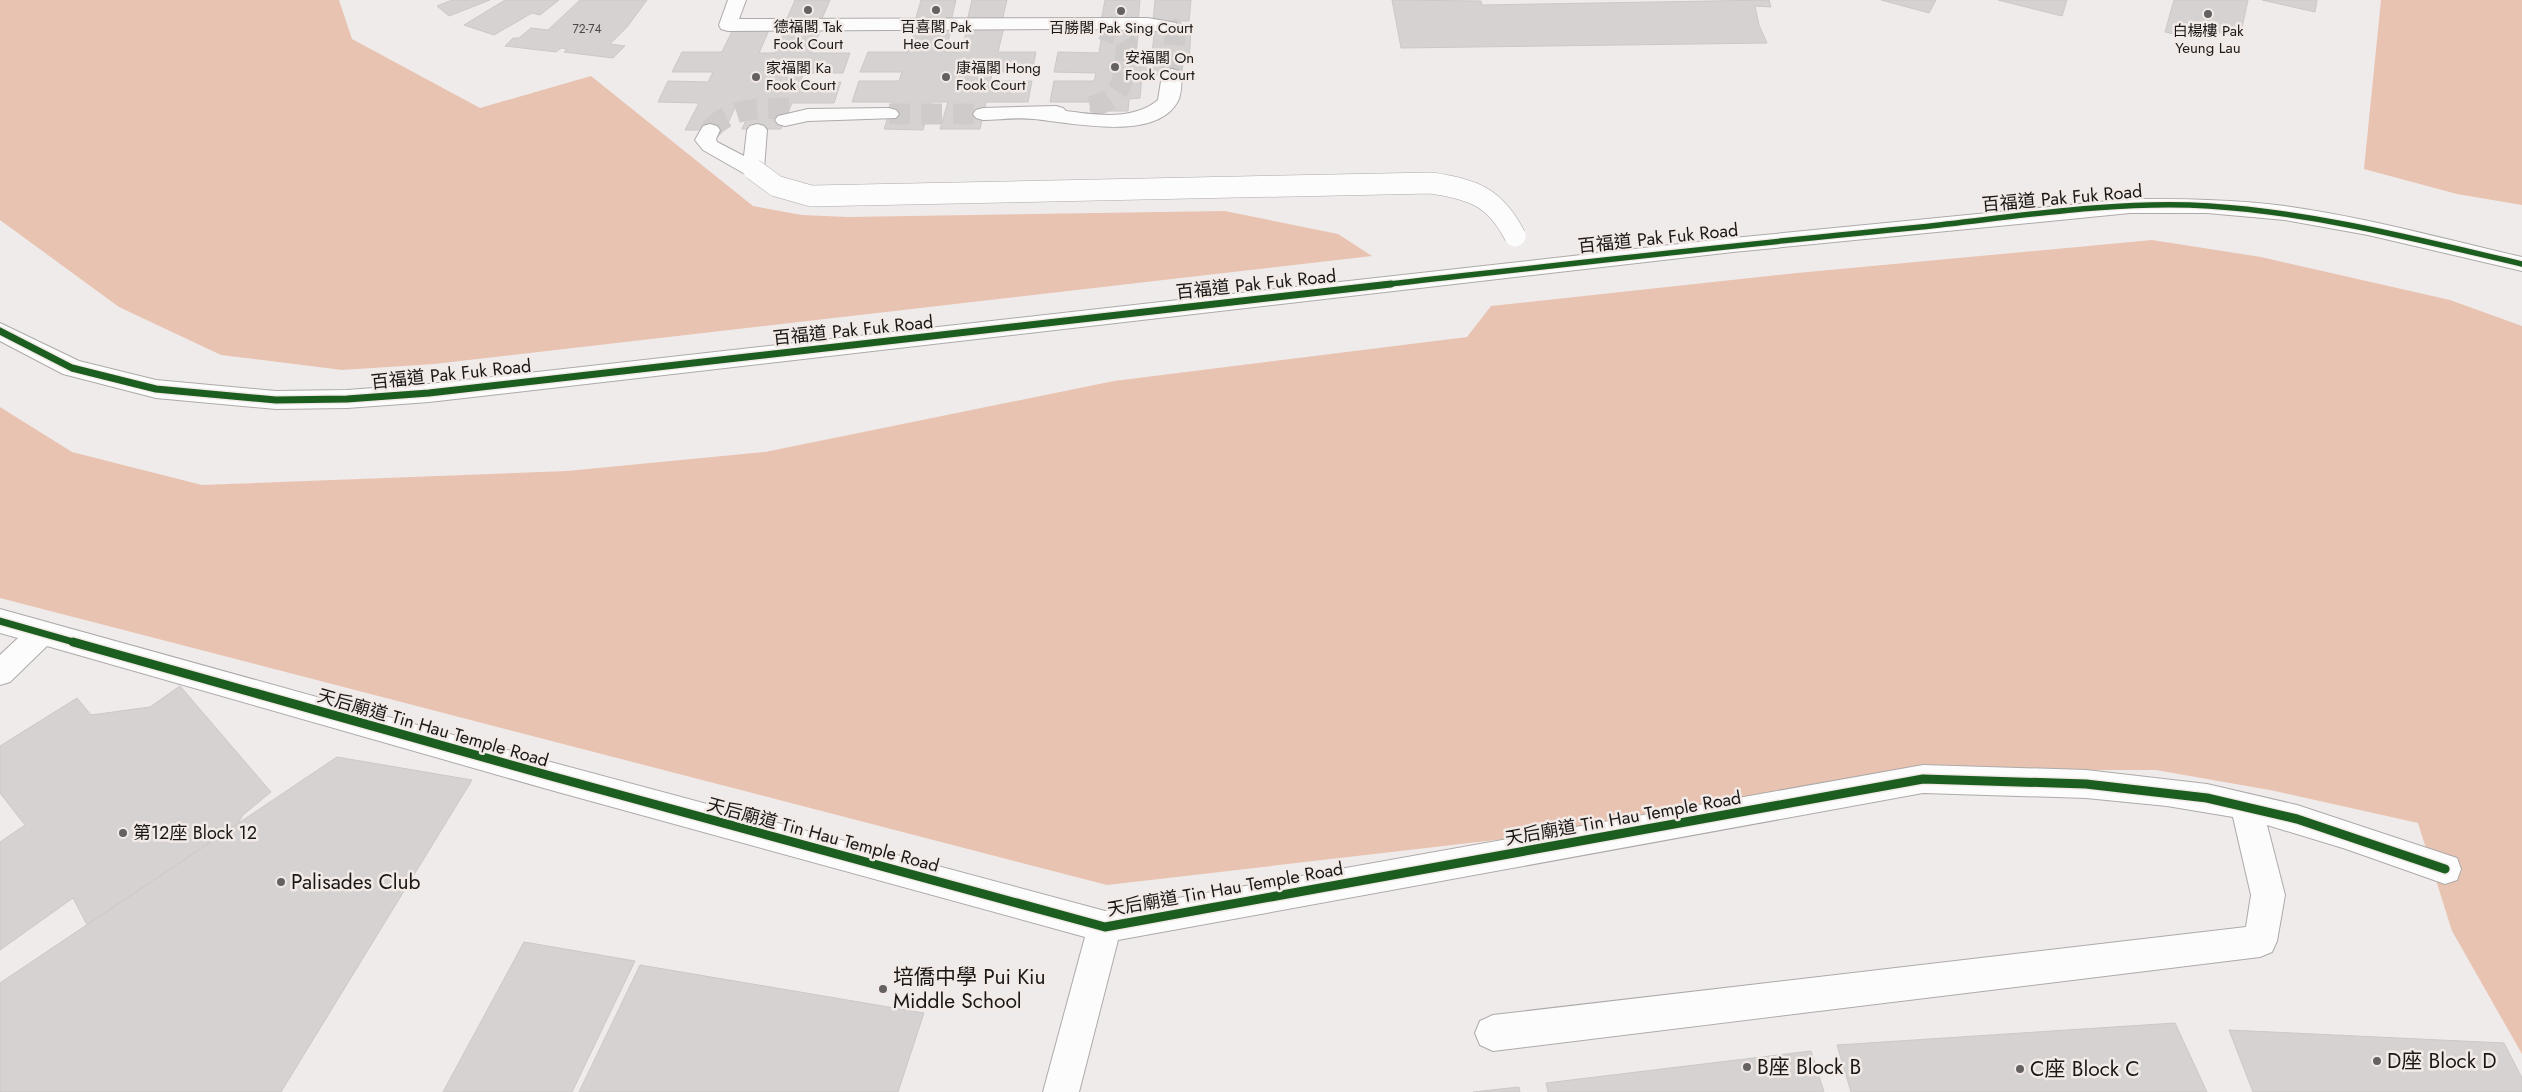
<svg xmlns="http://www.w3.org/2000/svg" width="2522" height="1092" font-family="Jost,'Noto Sans TC',sans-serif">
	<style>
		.forest { fill: #e9c3b1 }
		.building { fill: #d5d2d1; stroke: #cbc8c7 }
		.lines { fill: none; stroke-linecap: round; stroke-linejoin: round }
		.minor-tunnel { stroke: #cfcbca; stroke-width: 21; stroke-dasharray: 21 11; stroke-linecap: butt }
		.minor-casing { stroke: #adaaa9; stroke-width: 2 }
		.minor { fill: #fdfcfc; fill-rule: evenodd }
		.minor-bridge-casing { stroke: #adaaa9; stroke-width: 22; stroke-linecap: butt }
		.minor-bridge { stroke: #fdfcfc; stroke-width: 21 }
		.cycleway-far2-casing { stroke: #f2eae7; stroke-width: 8 }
		.cycleway-far1-casing { stroke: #f2eae7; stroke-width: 10 }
		.cycleway-casing { stroke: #f2eae7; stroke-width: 12 }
		.cycleway-far2 { stroke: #1b5e20; stroke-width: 5.5 }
		.cycleway-far1 { stroke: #1b5e20; stroke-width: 7 }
		.cycleway { stroke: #1b5e20; stroke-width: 9 }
		.poi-dot { fill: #656160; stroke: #f2eae7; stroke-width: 2 }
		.labels { text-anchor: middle; stroke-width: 5; stroke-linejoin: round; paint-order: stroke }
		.far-number-label { font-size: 12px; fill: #4a4746 }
		.far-poi-label { font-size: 15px; fill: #1a1716; stroke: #f2eae7 }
		.street-label { font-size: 18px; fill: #1a1716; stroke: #f2eae7 }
		.poi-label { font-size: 18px; fill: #1a1716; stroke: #f2eae7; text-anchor: start }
		.near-poi-label { font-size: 21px; fill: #1a1716; stroke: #f2eae7; text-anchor: start }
	</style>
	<rect width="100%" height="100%" fill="#efebea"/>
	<g class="forest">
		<path d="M 0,0 L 339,0 L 352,39 L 480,108 L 591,76 L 753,206 L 802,215 L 848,217 L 1225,211 L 1338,234 L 1372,256 L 434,364 L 342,370 L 221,355 L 119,307 L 0,220 Z"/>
		<path d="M 2381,0 L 2522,0 L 2522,205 L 2457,194 L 2364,169 Z"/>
		<path d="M 2152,240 L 2261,257 L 2450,300 L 2522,326 L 2522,1054 L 2452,931 L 2418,823 L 2275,791 L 2156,770 L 2100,770 L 1107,885 L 0,598 L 0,407 L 72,452 L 202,485 L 567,471 L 765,452 L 1114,381 L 1467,337 L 1491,306 L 1797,273 Z"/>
	</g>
	<g class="building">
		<path d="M 452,0 L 490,0 L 449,16 L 437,6 Z"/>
		<path d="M 505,0 L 559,0 L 540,15 L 532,13 L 494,35 L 464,25 Z"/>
		<path d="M 580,0 L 647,0 L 627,27 L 610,44 L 625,46 L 613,58 L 564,52 L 567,49 L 561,48 L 556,52 L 505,46 L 513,38 L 519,38 L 531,28 L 548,30 Z"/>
		<path d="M 795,0 L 830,0 L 821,21 L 786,21 Z"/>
		<path d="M 921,0 L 956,0 L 951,21 L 915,21 Z"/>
		<path d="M 972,0 L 1007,0 L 1002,21 L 967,21 Z"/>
		<path d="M 1105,0 L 1140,0 L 1138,22 L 1101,21 Z"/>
		<path d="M 1155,0 L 1191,0 L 1189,21 L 1153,21 Z"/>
		<path d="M 1392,0 L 1481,1 L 1482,5 L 1769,0 L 1771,7 L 1755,6 L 1759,25 L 1767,43 L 1401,48 Z"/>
		<path d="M 1881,0 L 1936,0 L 1929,13 Z"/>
		<path d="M 1998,0 L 2067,0 L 2062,16 Z"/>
		<path d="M 2174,0 L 2248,0 L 2240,37 L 2196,27 L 2193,39 L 2165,32 Z"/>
		<path d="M 2262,0 L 2317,0 L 2315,12 Z"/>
		<path d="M 968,26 L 1004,27 L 998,52 L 1036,52 L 1032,72 L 993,72 L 990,81 L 1032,81 L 1028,102 L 986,102 L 980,129 L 940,129 L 948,102 L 931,102 L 923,130 L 884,129 L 893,102 L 852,102 L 859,81 L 899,81 L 902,72 L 860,72 L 868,52 L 908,52 L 916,27 L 952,27 L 945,52 L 961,52 Z"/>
		<path d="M 734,27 L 770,28 L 759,53 L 775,53 L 786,27 L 822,27 L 811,53 L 850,53 L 843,73 L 804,73 L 800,82 L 841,82 L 834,103 L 792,103 L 781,129 L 742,129 L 754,102 L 737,103 L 725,130 L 685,130 L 699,103 L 658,102 L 668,81 L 708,82 L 713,72 L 672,72 L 682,52 L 722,52 Z"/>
		<path d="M 1103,27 L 1139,27 L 1136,53 L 1152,53 L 1155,27 L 1191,27 L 1189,63 L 1176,62 L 1175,75 L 1142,75 L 1140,98 L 1129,99 L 1128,111 L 1090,111 L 1091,102 L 1050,102 L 1054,81 L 1094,81 L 1096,73 L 1054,72 L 1058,52 L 1099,53 Z"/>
		<path d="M 180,686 L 271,792 L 243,815 L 206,877 L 224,894 L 109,967 L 73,898 L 0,950 L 0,842 L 25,825 L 0,793 L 0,746 L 77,698 L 91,715 L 150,707 Z"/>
		<path d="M 337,757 L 472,780 L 281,1092 L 0,1092 L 0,983 Z"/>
		<path d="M 524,942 L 635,961 L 572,1092 L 443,1092 Z"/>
		<path d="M 640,965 L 924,1013 L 898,1092 L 579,1092 Z"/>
		<path d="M 2175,1023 L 2207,1092 L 1851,1092 L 1837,1045 Z"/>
		<path d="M 2229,1030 L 2504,1043 L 2522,1078 L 2522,1092 L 2253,1092 Z"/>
		<path d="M 1811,1051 L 1824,1092 L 1548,1092 L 1546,1083 Z"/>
		<path d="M 1519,1087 L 1520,1092 L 1473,1092 Z"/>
	</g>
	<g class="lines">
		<g class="minor-tunnel">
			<path d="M 1169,27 L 1173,29 L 1175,36 L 1172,75"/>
			<path d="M 1090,107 C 1128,98 1122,78 1127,45 L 1121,36 L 1102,29"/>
			<path d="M 889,114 L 983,114"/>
			<path d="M 710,130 C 731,106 761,109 790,108"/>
		</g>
		<g class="minor-casing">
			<g id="minor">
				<path d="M 728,0 L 746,0 L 739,19 L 1148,18 L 1176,23 L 1178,27 L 1176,31 L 1169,33 L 1148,30 L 1055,29 L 728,31 L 721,29 L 719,25 Z"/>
				<path d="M 1172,69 L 1179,71 L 1182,75 C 1181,84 1182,93 1178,101 C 1156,143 1070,122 1033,119 C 1017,117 999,120 983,120 L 976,118 L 973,114 L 976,110 L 983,108 L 1056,106 L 1063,108 L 1066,111 C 1096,115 1133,121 1158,100 L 1162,75 L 1165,71 Z"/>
				<path d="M 889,108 L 896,110 L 899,114 L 896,118 L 808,121 L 785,126 L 778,124 L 775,120 L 778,116 L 808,109 Z"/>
				<path d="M 710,124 L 717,126 L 720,130 L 716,139 L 717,142 L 744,156 L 747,130 L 750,126 L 757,124 L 764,126 L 767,130 L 764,169 L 761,174 L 753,175 L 745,174 L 703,150 L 695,140 L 703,126 Z"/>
				<path d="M 2130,199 C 2182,199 2233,199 2285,206 C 2365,217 2444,239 2522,257 L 2522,271 L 2368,235 L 2285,220 L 2207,213 L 2130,213 L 1733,252 L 429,402 L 347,408 L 276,409 L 156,398 L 63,374 L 0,341 L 0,323 L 79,361 L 156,380 L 276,391 L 347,390 L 429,384 L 1733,238 Z"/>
				<path d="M 0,609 L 547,761 L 1105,911 L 1923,765 L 2086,770 L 2207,784 L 2297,805 L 2457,858 L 2461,869 L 2457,880 L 2445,884 L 2346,849 L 2267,825 L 2285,895 L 2277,941 L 2272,952 L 2260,957 L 1493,1051 L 1480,1045 L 1475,1033 L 1480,1021 L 1493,1015 L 2246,927 L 2251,895 L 2233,817 L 2167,806 L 2086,798 L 1923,793 L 1118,940 L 1079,1092 L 1043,1092 L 1085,937 L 547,789 L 47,646 L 10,682 L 0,685 L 0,655 L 18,638 L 0,633 Z"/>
			</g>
		</g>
		<use href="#minor" class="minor"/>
		<g class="minor-bridge-casing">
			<path id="minor-bridge" d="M 753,169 L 776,186 L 811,196 L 1431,183 C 1473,189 1495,197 1515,236"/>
		</g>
		<use href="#minor-bridge" class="minor-bridge"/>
		<g class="cycleway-far2-casing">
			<path id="cycleway-far2" d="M 1380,285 C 1560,265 1741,244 1921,227 C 2015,217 2115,200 2209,206 C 2316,213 2419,240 2522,264"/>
		</g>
		<g class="cycleway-far1-casing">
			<g id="cycleway-far1">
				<path d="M 0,331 L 72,368 L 156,389 L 276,400 L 347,399 L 429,393 L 1391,284"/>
				<path d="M 0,621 L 77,643"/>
			</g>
		</g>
		<g class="cycleway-casing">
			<path id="cycleway" d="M 73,642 L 547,775 L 1105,927 L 1923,779 L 2086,784 L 2207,798 L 2297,819 L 2445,869"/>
		</g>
		<use href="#cycleway-far2" class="cycleway-far2"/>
		<use href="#cycleway-far1" class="cycleway-far1"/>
		<use href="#cycleway" class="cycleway"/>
	</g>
	<g class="poi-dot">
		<circle cx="808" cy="10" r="5"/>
		<circle cx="936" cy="10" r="5"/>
		<circle cx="1121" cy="11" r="5"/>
		<circle cx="2208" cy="14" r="5"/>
		<circle cx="1115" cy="67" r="5"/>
		<circle cx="756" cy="77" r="5"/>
		<circle cx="946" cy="77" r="5"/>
		<circle cx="123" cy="833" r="5"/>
		<circle cx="281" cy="882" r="5"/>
		<circle cx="883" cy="989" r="5"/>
		<circle cx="2377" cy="1061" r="5"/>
		<circle cx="1747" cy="1067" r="5"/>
		<circle cx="2020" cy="1069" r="5"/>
	</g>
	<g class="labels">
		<g class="far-number-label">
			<text x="587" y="33">72-74</text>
		</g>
		<g class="far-poi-label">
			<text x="808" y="32">德福閣 Tak<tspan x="808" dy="17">Fook Court</tspan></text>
			<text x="936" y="32">百喜閣 Pak<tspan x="936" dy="17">Hee Court</tspan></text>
			<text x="1121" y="33">百勝閣 Pak Sing Court</text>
			<text x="2208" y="36">白楊樓 Pak<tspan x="2208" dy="17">Yeung Lau</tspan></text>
			<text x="1125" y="63" text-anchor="start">安福閣 On<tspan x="1125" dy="17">Fook Court</tspan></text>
			<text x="766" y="73" text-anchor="start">家福閣 Ka<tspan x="766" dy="17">Fook Court</tspan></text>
			<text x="956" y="73" text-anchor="start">康福閣 Hong<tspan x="956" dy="17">Fook Court</tspan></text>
		</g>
		<g class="street-label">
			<text transform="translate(2062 198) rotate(-5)" y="6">百福道 Pak Fuk Road</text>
			<text transform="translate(1658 238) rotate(-6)" y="6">百福道 Pak Fuk Road</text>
			<text transform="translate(1256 284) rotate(-6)" y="6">百福道 Pak Fuk Road</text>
			<text transform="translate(853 330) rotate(-6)" y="6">百福道 Pak Fuk Road</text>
			<text transform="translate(451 374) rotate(-6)" y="6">百福道 Pak Fuk Road</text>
			<text transform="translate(433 728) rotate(16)" y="6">天后廟道 Tin Hau Temple Road</text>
			<text transform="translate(1623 818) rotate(-10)" y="6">天后廟道 Tin Hau Temple Road</text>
			<text transform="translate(823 835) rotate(15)" y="6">天后廟道 Tin Hau Temple Road</text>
			<text transform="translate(1225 889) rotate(-10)" y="6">天后廟道 Tin Hau Temple Road</text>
		</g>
		<g class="poi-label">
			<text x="133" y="839">第12座 Block 12</text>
		</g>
		<g class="near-poi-label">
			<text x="291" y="889">Palisades Club</text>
			<text x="893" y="984">培僑中學 Pui Kiu<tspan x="893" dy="24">Middle School</tspan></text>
			<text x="2387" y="1068">D座 Block D</text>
			<text x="1757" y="1074">B座 Block B</text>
			<text x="2030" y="1076">C座 Block C</text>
		</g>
	</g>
</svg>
